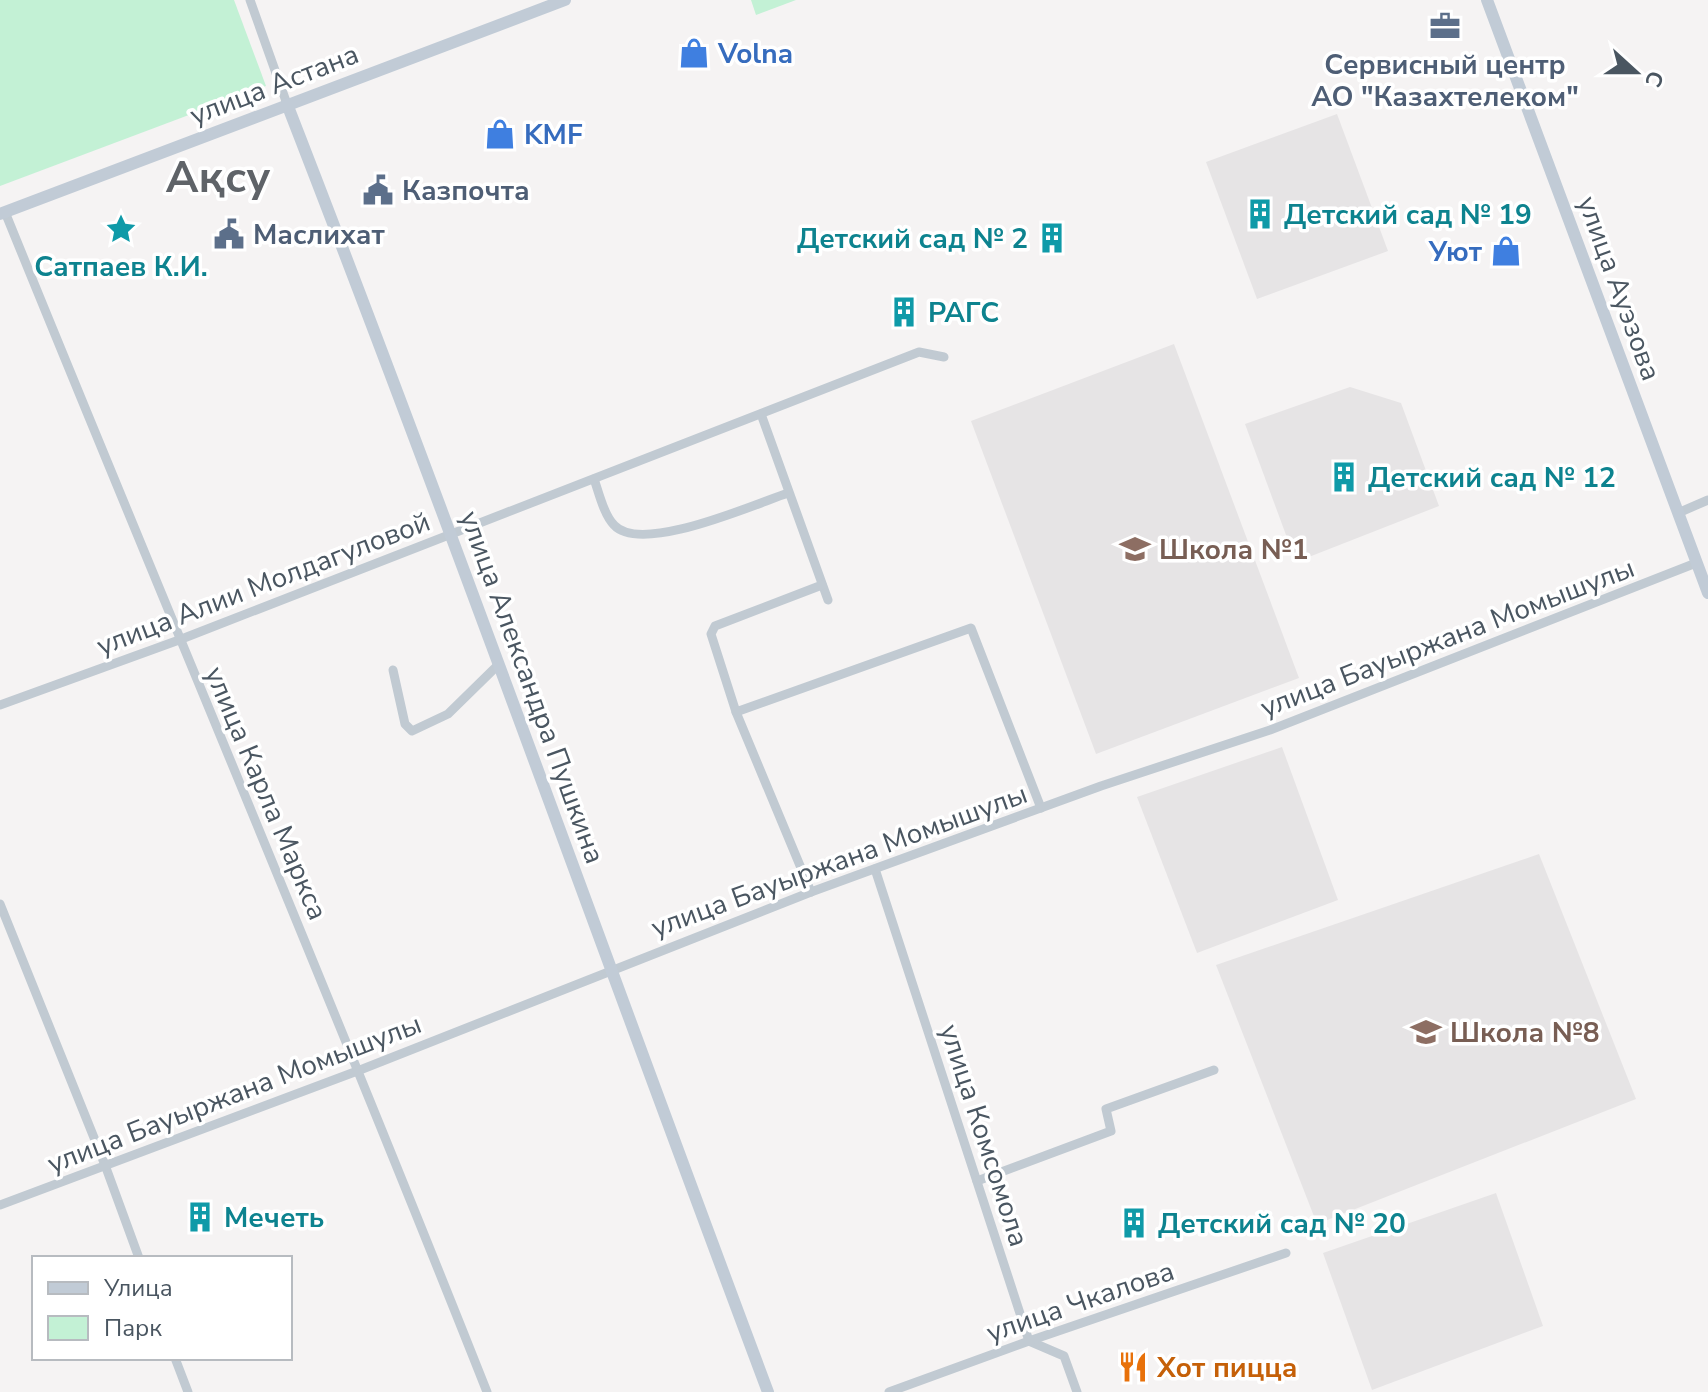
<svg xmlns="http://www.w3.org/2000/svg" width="1708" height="1392" font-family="'Nunito Sans',sans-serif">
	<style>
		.education { fill: #e6e4e5 }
		.green { fill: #c3f1d5 }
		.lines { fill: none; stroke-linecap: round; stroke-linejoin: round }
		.street { stroke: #c1cad2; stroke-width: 9 }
		.secondary { stroke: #c1cbd6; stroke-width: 12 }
		.labels { text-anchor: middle; stroke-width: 7; stroke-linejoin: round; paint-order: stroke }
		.shop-label { font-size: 28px; font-weight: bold; fill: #366cbe; stroke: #fff; text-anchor: start }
		.service-label { font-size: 28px; font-weight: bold; fill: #4e5e75; stroke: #fff; text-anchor: start }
		.street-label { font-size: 28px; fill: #4a5661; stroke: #fff }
		.culture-label { font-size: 28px; font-weight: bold; fill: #0d838f; stroke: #fff; text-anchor: start }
		.education-label { font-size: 28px; font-weight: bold; fill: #785e54; stroke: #fff; text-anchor: start }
		.food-label { font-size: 28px; font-weight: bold; fill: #c56008; stroke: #fff; text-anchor: start }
		.town-label { font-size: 44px; font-weight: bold; fill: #5f6368; stroke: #fff }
	</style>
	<rect width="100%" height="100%" fill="#f5f3f3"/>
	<g class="education">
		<path d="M 1337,114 L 1388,251 L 1257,299 L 1206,162 Z"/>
		<path d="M 1174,344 L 1299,678 L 1096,754 L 971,421 Z"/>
		<path d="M 1350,387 L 1401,403 L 1439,506 L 1296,562 L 1245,424 Z"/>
		<path d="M 1282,747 L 1338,900 L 1197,953 L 1137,797 Z"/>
		<path d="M 1539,854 L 1636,1099 L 1317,1224 L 1216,965 Z"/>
		<path d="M 1496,1193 L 1543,1326 L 1372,1390 L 1323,1253 Z"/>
	</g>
	<g class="green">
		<path d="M 0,0 L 234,0 L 266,86 L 0,186 Z"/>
		<path d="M 751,0 L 796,0 L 756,15 Z"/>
	</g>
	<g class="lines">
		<g class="street">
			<path d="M 250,0 L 287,104"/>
			<path d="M 5,212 C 165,606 331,997 487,1392"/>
			<path d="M 761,414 L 828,600"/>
			<path d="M 594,479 C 599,493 604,515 614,525 C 641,555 755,504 788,493"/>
			<path d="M 1678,513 L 1708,500"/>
			<path d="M 393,670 L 405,724 L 412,731 L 448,714 L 498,665"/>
			<path d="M 0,705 L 179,640 L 919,352 L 944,357"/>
			<path d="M 736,712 L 971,628 L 1041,808"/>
			<path d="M 875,869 L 1029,1341 L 1064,1356 L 1077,1392"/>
			<path d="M 811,892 L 736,712 L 711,634 L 715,626 L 822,585"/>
			<path d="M 0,904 L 105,1165 L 139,1258"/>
			<path d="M 977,1181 L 1111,1131 L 1106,1109 L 1214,1070"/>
			<path d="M 0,1205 L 360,1070 L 811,892 L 1101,786 L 1270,730 L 1696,563"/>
			<path d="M 175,1358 L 188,1392"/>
			<path d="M 889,1392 L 1029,1341 L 1286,1253"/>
		</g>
		<g class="secondary">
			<path d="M 1487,0 L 1708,593"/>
			<path d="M 287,104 C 453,531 607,963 768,1392"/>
			<path d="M 0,214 L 565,0"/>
		</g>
	</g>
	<defs>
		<g id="office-bare" transform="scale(2.4)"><path d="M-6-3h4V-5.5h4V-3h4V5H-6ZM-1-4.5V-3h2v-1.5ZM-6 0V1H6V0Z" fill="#5c6f8a" stroke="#fff" stroke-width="2.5" paint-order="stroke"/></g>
		<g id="shop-bare" transform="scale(2.4)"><path d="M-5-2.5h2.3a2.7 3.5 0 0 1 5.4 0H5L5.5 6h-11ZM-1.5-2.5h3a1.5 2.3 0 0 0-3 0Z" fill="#3f7fe0" stroke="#fff" stroke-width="2.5" paint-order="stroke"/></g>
		<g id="civic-bare" transform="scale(2.4)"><path d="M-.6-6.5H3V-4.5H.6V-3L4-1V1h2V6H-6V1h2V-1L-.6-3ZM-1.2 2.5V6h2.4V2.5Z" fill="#5c6f8a" stroke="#fff" stroke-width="2.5" paint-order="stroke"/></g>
		<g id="building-bare" transform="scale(2.4)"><path d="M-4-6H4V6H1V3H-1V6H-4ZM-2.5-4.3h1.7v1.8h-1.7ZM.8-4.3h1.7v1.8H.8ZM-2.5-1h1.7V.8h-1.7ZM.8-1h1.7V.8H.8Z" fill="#0f9aa8" stroke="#fff" stroke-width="2.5" paint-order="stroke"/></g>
		<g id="sight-bare" transform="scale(2.4)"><path d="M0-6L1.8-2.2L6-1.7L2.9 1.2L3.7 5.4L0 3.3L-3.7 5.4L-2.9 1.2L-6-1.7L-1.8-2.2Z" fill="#0f9aa8" stroke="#fff" stroke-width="2.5" paint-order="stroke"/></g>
		<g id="school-bare" transform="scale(2.4)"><path d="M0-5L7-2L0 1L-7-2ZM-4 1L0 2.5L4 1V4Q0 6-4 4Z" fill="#8d6e63" stroke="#fff" stroke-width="2.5" paint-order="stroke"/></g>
		<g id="restaurant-bare" transform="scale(2.4)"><path d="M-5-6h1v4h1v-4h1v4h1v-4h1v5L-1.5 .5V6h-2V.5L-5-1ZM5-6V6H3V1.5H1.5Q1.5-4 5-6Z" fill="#e8710a" stroke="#fff" stroke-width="2.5" paint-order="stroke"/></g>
	</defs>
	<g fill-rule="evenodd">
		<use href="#office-bare" x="1445" y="26"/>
		<use href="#shop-bare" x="694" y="53"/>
		<use href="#shop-bare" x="500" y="134"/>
		<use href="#civic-bare" x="378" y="190"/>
		<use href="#building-bare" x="1260" y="214"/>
		<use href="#sight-bare" x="121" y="229"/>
		<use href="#civic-bare" x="229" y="234"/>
		<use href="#building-bare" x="1052" y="238"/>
		<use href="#shop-bare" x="1506" y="251"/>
		<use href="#building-bare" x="904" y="312"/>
		<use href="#building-bare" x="1344" y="477"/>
		<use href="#school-bare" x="1135" y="549"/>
		<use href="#school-bare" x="1426" y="1032"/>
		<use href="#building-bare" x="200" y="1217"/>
		<use href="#building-bare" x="1134" y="1223"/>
		<use href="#restaurant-bare" x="1133" y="1367"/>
	</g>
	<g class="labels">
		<g class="shop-label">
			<text x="718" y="63">Volna</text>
			<text x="524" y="144">KMF</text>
			<text x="1482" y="261" text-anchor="end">Уют</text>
		</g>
		<g class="service-label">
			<text x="1445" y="74" text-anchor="middle">Сервисный центр<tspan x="1445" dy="32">АО "Казахтелеком"</tspan></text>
			<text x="402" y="200">Казпочта</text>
			<text x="253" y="244">Маслихат</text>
		</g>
		<g class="street-label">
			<text transform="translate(274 84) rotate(-21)" y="10">улица Астана</text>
			<text transform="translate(1620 288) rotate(70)" y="10">улица Ауэзова</text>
			<text transform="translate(263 583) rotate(-21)" y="10">улица Алии Молдагуловой</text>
			<text transform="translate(1447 637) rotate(-21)" y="10">улица Бауыржана Момышулы</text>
			<text transform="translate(533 687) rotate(70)" y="10">улица Александра Пушкина</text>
			<text transform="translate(267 793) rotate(67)" y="10">улица Карла Маркса</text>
			<text transform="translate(839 860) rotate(-20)" y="10">улица Бауыржана Момышулы</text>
			<text transform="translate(234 1093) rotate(-21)" y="10">улица Бауыржана Момышулы</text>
			<text transform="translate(985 1135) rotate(72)" y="10">улица Комсомола</text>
			<text transform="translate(1080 1301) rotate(-19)" y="10">улица Чкалова</text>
		</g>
		<g class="culture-label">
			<text x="1284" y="224">Детский сад № 19</text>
			<text x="1028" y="248" text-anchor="end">Детский сад № 2</text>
			<text x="121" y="276" text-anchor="middle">Сатпаев К.И.</text>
			<text x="928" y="322">РАГС</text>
			<text x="1368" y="487">Детский сад № 12</text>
			<text x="224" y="1227">Мечеть</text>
			<text x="1158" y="1233">Детский сад № 20</text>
		</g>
		<g class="education-label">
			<text x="1159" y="559">Школа №1</text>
			<text x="1450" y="1042">Школа №8</text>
		</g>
		<g class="food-label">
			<text x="1157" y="1377">Хот пицца</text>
		</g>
		<g class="town-label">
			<text x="218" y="192">Ақсу</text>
		</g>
	</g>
	<rect x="32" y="1256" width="260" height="104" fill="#ffffff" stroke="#b7bbc0" stroke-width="2"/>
	<rect x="48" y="1282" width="40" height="12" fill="#c1cbd6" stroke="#b7bbc0" stroke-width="2"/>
	<text x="104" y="1296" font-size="24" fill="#4a5661">Улица</text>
	<rect x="48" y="1316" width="40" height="24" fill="#c3f1d5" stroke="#b7bbc0" stroke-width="2"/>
	<text x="104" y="1336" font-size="24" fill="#4a5661">Парк</text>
	<g transform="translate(1636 72) rotate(111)" stroke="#ffffff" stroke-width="6" paint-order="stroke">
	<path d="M0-6L14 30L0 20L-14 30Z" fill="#4a5661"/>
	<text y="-12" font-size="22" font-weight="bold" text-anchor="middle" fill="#4a5661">С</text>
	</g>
</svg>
